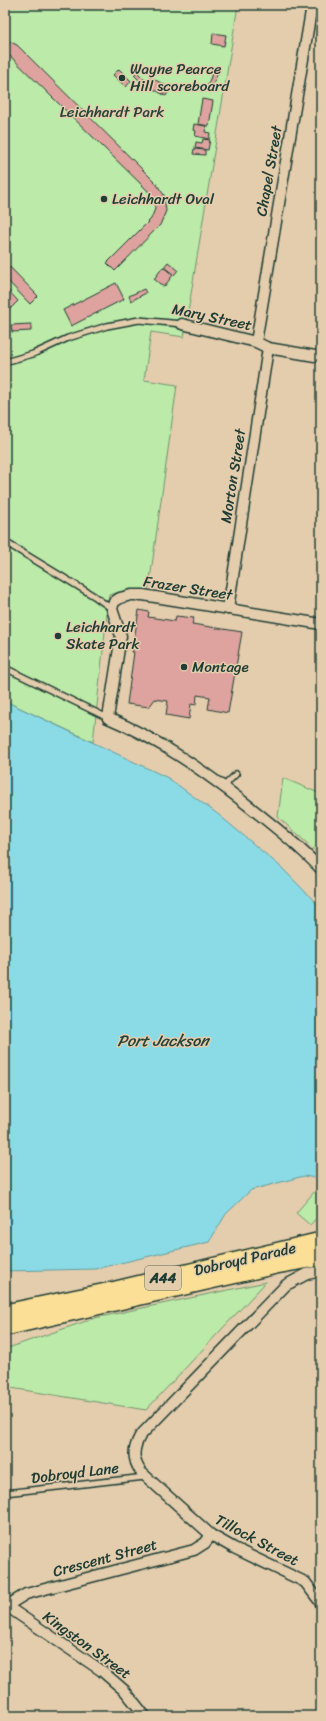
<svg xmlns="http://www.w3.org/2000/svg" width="326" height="1721" font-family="Sriracha,sans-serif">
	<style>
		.green { fill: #bceaa8; stroke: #6e946e }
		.water { fill: #8bdbe6; stroke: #609c9f }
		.building { fill: #dea39f; stroke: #1f3d34 }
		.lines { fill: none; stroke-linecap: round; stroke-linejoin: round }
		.service-casing { stroke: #1f3d34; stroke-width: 8 }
		.minor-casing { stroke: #1f3d34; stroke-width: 13 }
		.trunk-casing { stroke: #1f3d34; stroke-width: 20 }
		.service { stroke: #e4cdad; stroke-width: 5 }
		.minor { stroke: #e4cdad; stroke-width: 10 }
		.trunk { stroke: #fbdf96; stroke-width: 17 }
		.poi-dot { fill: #1f3d34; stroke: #e4cdad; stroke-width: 1.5 }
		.labels { text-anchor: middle; stroke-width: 3; stroke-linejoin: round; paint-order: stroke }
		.shield { fill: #e4cdad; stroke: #5a6858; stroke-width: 1 }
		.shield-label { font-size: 14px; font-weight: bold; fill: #1f3d34 }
		.poi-label { font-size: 15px; fill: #1f3d34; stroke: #e4cdad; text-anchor: start }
		.park-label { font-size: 15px; fill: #27463a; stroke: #e4cdad }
		.street-label { font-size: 15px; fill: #1f3d34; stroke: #e4cdad }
		.water-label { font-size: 16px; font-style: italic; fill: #24453d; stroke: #e4cdad }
	</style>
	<rect width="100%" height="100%" fill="#e4cdad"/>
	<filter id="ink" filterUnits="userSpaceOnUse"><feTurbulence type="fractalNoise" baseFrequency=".025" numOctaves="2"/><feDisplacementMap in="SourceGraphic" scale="8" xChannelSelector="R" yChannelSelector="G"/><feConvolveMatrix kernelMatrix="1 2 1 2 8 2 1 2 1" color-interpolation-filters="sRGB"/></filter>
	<g filter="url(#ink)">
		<g class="green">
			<path d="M 5,5 L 238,5 L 184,337 L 151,332 L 144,380 L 177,385 L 149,587 L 146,591 L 123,591 L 109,595 L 93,742 L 5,701 Z"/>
			<path d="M 283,778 L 321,794 L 321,856 L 278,817 Z"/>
			<path d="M 321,1184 L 321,1213 L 310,1225 L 296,1213 Z"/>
			<path d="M 266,1282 L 146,1410 L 5,1387 L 5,1349 L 95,1318 Z"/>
		</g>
		<path class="water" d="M 5,701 L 168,778 L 219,815 L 282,868 L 321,908 L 321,1182 L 315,1178 L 304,1176 L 251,1190 L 226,1214 L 209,1242 L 95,1269 L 5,1271 Z"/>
		<g class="building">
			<path d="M 213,33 L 226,35 L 224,46 L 212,44 Z"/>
			<path d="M 5,39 L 17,45 L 155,182 L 164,195 L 166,211 L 160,225 L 115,271 L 107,263 L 151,219 L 155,209 L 154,199 L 147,190 L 5,51 Z"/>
			<path d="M 214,68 L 219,70 L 210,92 L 206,90 Z"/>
			<path d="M 119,69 L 131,81 L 126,87 L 113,75 Z"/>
			<path d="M 137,72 L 145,80 L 142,83 L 134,75 Z"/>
			<path d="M 150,77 L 170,88 L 166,96 L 146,85 Z"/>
			<path d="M 202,99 L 213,101 L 209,126 L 198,124 Z"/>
			<path d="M 194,124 L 206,126 L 205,132 L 210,133 L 209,139 L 195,136 L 196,131 L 193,130 Z"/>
			<path d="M 203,139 L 210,140 L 208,150 L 195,148 L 196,142 L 202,143 Z"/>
			<path d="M 194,149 L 205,150 L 205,155 L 193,154 Z"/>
			<path d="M 5,262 L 38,296 L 30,304 L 5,278 Z"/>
			<path d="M 168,262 L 178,270 L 174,275 L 164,267 Z"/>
			<path d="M 163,267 L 173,275 L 164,287 L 154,279 Z"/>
			<path d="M 116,283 L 124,299 L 71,326 L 63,310 Z"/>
			<path d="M 5,287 L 18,301 L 5,314 Z"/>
			<path d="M 144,289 L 146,293 L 131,301 L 129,296 Z"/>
			<path d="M 31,324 L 31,331 L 12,332 L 11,325 Z"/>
			<path d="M 139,610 L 149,612 L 148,617 L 175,621 L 176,616 L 194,618 L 192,624 L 242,632 L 228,713 L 208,709 L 210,697 L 197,695 L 196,705 L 191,704 L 189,719 L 166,715 L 168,701 L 155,699 L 149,707 L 127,704 L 134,652 L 132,652 Z"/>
		</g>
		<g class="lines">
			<g class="service-casing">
				<g id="service">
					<path d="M 5,362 L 33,354 L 68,338 L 107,326 L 139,320 L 182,324"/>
					<path d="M 5,542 L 94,596 L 112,609"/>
					<path d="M 5,668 L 108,718"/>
					<path d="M 224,786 L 236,774"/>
					<path d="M 5,1493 L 145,1477"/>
				</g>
			</g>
			<g class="minor-casing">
				<g id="minor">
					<path d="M 182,324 L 256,342 L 268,348 L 321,357"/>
					<path d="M 256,342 L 312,5"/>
					<path d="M 228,609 L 268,348"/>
					<path d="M 321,624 L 143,595 L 131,595 L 120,598 L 114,602 L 112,609 L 121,636 L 108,718 C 161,740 205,772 250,807 C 275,827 299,846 321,869"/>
					<path d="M 321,1271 L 307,1274 L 286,1285 L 140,1436 C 133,1449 132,1459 141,1472 L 211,1535 L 234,1548 L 305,1582 L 321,1603"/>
					<path d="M 5,1605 L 102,1671 L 125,1691 L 145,1716"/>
					<path d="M 5,1607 L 26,1594 L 194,1550 L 205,1543 L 211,1535"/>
				</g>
			</g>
			<g class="trunk-casing">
				<g id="trunk">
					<path d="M 5,1313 L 116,1290 L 321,1241"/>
					<path d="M 5,1327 L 276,1265 L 321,1257"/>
				</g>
			</g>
			<use href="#service" class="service"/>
			<use href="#minor" class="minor"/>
			<use href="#trunk" class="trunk"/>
		</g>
	</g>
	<g class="poi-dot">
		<circle cx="122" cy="78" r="4"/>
		<circle cx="104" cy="199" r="4"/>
		<circle cx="58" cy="636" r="4"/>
		<circle cx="184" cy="667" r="4"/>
	</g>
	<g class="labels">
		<rect class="shield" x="145" y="1266" width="36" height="24" rx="3"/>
		<g class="shield-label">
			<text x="163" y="1283">A44</text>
		</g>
		<g class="poi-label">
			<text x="130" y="74">Wayne Pearce<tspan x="130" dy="17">Hill scoreboard</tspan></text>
			<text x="112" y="204">Leichhardt Oval</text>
			<text x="66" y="632">Leichhardt<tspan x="66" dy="17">Skate Park</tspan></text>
			<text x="192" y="672">Montage</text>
		</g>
		<g class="park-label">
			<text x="112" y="117">Leichhardt Park</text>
		</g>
		<g class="street-label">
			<text transform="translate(269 171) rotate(-80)" y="5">Chapel Street</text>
			<text transform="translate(212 317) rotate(12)" y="5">Mary Street</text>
			<text transform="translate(233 476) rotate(-81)" y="5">Morton Street</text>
			<text transform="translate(188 588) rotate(9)" y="5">Frazer Street</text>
			<text transform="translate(245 1259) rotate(-13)" y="5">Dobroyd Parade</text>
			<text transform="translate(75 1473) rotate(-7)" y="5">Dobroyd Lane</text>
			<text transform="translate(257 1540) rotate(28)" y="5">Tillock Street</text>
			<text transform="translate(105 1558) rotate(-15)" y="5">Crescent Street</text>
			<text transform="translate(87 1645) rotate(36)" y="5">Kingston Street</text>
		</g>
		<g class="water-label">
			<text x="163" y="1046">Port Jackson</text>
		</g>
	</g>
	<rect width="326" height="1721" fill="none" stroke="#e4cdad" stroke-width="20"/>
	<rect x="10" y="10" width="306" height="1701" fill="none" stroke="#1f3d34" stroke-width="1.5" filter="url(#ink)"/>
</svg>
